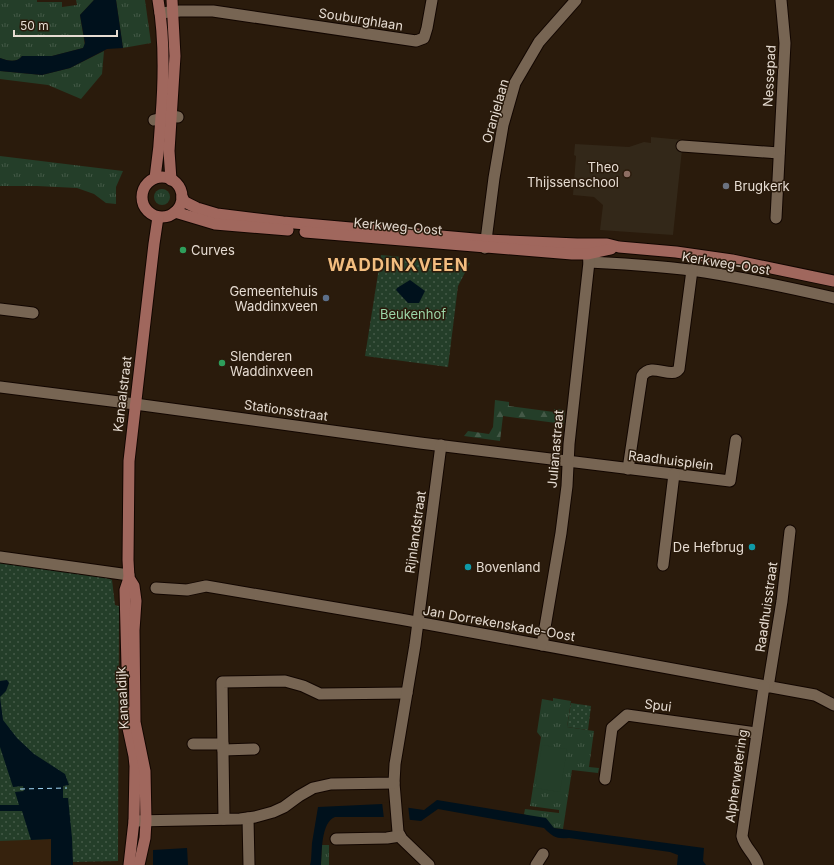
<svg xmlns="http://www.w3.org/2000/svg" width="834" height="865" font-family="Inter,sans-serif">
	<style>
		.built { fill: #36220d }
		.education { fill: #332819 }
		.grass { fill: url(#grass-tufts) }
		.forest { fill: url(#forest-firs) }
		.park { fill: url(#park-dots) }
		.pitch { fill: #243e29 }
		.water { fill: #00111c }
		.pier { fill: #2a1b0c }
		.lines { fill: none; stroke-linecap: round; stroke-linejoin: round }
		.ferry { stroke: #a3d9f9; stroke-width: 1; stroke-dasharray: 5 4; stroke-linecap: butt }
		.minor-casing { stroke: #120600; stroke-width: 13 }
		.tertiary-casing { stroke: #120600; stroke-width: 13 }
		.secondary-casing { stroke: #120600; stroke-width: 13 }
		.minor { stroke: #776553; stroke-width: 11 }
		.tertiary { stroke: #776553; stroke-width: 11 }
		.secondary { stroke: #a0675d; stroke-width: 11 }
		.education-dot { fill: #8d6e63; stroke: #2a1b0c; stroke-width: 1.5 }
		.worship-dot { fill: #6b7280; stroke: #2a1b0c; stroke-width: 1.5 }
		.leisure-dot { fill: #2e9e5b; stroke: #2a1b0c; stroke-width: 1.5 }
		.service-dot { fill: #5c6f8a; stroke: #2a1b0c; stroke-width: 1.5 }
		.culture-dot { fill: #0f9aa8; stroke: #2a1b0c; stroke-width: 1.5 }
		.labels { text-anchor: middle; stroke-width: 3; stroke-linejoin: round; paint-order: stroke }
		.street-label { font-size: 13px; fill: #e6dcd2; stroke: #2a1b0c }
		.poi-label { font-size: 13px; fill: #e6dcd2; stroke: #2a1b0c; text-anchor: start }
		.park-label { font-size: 13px; fill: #9cd6a7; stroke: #2a1b0c }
		.district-label { font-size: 17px; font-weight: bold; letter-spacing: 1px; fill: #f3be80; stroke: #2a1b0c }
	</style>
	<defs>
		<pattern id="grass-tufts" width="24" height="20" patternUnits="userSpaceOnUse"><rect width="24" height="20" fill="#243e29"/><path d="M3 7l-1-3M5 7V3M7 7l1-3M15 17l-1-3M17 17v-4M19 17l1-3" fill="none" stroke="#445947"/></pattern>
		<pattern id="forest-firs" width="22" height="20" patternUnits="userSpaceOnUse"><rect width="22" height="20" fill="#243e29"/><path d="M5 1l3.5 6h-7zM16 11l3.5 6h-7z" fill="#445947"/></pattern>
		<pattern id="park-dots" width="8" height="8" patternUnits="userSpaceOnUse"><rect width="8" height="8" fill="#243e29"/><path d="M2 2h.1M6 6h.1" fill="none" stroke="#445947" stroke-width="1.8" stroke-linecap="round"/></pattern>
	</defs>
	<rect width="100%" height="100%" fill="#2a1b0c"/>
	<path class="built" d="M 51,839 L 51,865 L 0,865 L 0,840 Z"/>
	<path class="education" d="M 651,137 L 683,140 L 673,235 L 600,230 L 603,205 L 594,197 L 573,195 L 576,156 L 574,155 L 575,144 L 629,147 L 644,142 L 651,143 Z"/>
	<g class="grass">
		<path d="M 0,0 L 37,0 L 37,2 L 62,2 L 62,7 L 77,5 L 76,0 L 94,0 L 80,15 L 85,46 L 83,48 L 52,56 L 22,56 C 17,63 8,61 0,58 Z"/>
		<path d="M 116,0 L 145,0 L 151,43 L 123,48 Z"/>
		<path d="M 104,51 L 102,74 L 81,99 L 48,85 L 0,79 L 0,71 L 42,75 L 70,68 Z"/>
		<path d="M 0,156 L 123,171 L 116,187 L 116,204 L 106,203 L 94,194 L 77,188 L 37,186 L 0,186 Z"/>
		<circle cx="162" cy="197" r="8"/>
		<path d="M 553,698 L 571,701 L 567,727 L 594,731 L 589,767 L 599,768 L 598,773 L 572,770 L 563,829 L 554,828 L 524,814 L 525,809 L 559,813 L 559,810 L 530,806 L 541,737 L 537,732 L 542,699 L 553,701 Z"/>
		<path d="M 322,845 L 329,845 L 329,865 L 321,865 Z"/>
	</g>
	<path class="forest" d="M 495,400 L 509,402 L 509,406 L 554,412 L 554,409 L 565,410 L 564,424 L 503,416 L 500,441 L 464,436 L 468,431 L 489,434 L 493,427 Z"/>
	<g class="park">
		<path d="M 381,255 L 453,262 L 453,264 L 460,265 L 461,262 L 470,263 L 458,286 L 448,367 L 365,356 Z"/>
		<path d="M 0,557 L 105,577 L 112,580 L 115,605 L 119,606 L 118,861 L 73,862 L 73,860 L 51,861 L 51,839 L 0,841 Z"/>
		<path d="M 571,703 L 591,706 L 588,730 L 567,727 Z"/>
	</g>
	<path class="pitch" d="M 542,745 L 567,749 L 560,792 L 535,788 Z"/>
	<g class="water">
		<path d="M 94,0 L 116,0 L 123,48 L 107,49 L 70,68 L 42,75 L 0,71 L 0,58 C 8,61 17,63 22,56 L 52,56 L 83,48 L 85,43 L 80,15 Z"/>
		<path d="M 410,280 L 425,291 L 419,303 L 408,303 L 396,290 L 397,288 Z"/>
		<path d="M 7,680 L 9,683 L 6,691 L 0,697 L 3,720 L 17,738 L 34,754 L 65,774 L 69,785 L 63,786 L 63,798 L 68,798 L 72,838 L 73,865 L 51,865 L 51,839 L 31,840 L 22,811 L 0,811 L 0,805 L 19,805 L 15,792 L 24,791 L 23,786 L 13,787 L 0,747 L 0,681 Z"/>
		<path d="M 437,800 L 546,818 L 554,828 L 704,848 L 703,861 L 706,865 L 677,865 L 678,855 L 670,852 L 569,838 C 556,839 553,837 544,828 L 438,809 L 421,821 L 384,817 L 335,817 C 321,822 322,852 321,865 L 310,865 L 311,861 L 312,843 L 318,807 L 382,804 L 424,810 Z"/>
		<path d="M 187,848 L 188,865 L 153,865 L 153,850 Z"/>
	</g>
	<path class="pier" d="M 382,802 L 408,805 L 410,822 L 384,819 Z"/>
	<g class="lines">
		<path class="ferry" d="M 20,789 L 67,788"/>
		<g class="minor-casing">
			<g id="minor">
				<path d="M 160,13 L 180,11 L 213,11 L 416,41 L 424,38 L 427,28 L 432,0"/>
				<path d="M 154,120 L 172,116 L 178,117"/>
				<path d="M 682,146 L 779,153"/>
				<path d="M 776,218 L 785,43 L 781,0"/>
				<path d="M 589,262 C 628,264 666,266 705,272 C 748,279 791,288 834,298"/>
				<path d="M 0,309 L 33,313"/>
				<path d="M 135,404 L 420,443 L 730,481 L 736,440"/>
				<path d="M 628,469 L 642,376 C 652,361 671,380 679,369 L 692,270"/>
				<path d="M 0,557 L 129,575"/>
				<path d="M 663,565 L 674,474"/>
				<path d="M 156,588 L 187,590 L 206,586 L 400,619 L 815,695 L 834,705"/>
				<path d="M 542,645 L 561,533 L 567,486 L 569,444 L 589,262 L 588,254"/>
				<path d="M 768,687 L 782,601 L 790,531"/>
				<path d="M 193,744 L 223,744"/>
				<path d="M 223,750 L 254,749"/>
				<path d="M 605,779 L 612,728 L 627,715 L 756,733"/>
				<path d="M 394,783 L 398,832 L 402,839 L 429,865"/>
				<path d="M 248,818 L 249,865"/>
				<path d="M 224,819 L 222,682 L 285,681 L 303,686 L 320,694 L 407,693"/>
				<path d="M 134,821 L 240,819 L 255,817 L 273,812 L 284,807 L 299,796 L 313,788 L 331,784 L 394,783 L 395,764 L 415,645 L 441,445"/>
				<path d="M 336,839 L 387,838 L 400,836"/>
				<path d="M 536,865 L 543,854"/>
				<path d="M 758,865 C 755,854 744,847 742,836 L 764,686"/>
			</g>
		</g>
		<g class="tertiary-casing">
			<g id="tertiary">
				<path d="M 485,248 L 494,178 L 503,125 L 515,83 L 539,42 L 576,0"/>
				<path d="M 0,387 L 135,404"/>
			</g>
		</g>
		<g class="secondary-casing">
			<g id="secondary">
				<circle cx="162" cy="197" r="20"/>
				<path d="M 155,178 C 158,158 160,138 161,117 C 164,78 165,39 158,0"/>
				<path d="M 171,180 L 169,151 L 175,56 L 172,0"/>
				<path d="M 182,197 L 185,202 L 197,208 L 217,214 L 283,222 L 486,240 L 577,244 L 607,244 L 619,247 L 676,252 L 732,260 L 834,281"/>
				<path d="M 175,212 L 215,224 L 288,230"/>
				<path d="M 305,232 L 572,254 L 588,254 L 611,249"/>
				<path d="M 127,666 L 125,590 L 129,578"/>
				<path d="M 128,712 L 128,728 L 134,756 L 135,766 L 134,821 L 129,865"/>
				<path d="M 139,865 L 145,838 L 146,821 L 145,771 L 135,722 L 134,630 L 136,601 L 134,586 L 129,578 L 128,560 L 129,461 L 154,244 L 158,217"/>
			</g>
		</g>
		<use href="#minor" class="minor"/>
		<use href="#tertiary" class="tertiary"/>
		<use href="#secondary" class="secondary"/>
	</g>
	<circle class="education-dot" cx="627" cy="174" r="4"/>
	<circle class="worship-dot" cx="726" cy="186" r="4"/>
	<g class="leisure-dot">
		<circle cx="183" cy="250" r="4"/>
		<circle cx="222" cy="363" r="4"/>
	</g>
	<circle class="service-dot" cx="326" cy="298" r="4"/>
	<g class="culture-dot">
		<circle cx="752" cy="547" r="4"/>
		<circle cx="468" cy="567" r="4"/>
	</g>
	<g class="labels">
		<g class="street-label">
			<text transform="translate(361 19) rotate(9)" y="5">Souburghlaan</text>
			<text transform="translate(769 76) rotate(-87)" y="5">Nessepad</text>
			<text transform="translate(495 111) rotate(-74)" y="5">Oranjelaan</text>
			<text transform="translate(398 226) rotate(5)" y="5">Kerkweg-Oost</text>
			<text transform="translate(726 263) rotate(9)" y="5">Kerkweg-Oost</text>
			<text transform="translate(122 394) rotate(-83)" y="5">Kanaalstraat</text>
			<text transform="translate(286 410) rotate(8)" y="5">Stationsstraat</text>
			<text transform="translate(555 449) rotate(-85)" y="5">Julianastraat</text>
			<text transform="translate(671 460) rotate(7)" y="5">Raadhuisplein</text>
			<text transform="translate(415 532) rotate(-82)" y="5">Rijnlandstraat</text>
			<text transform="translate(766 607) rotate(-82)" y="5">Raadhuisstraat</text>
			<text transform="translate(499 623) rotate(10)" y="5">Jan Dorrekenskade-Oost</text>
			<text transform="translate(122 698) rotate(-93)" y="5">Kanaaldijk</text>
			<text transform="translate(658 705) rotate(7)" y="5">Spui</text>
			<text transform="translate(736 776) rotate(-82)" y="5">Alpherwetering</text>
		</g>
		<g class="poi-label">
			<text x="619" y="172" text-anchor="end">Theo<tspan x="619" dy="15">Thijssenschool</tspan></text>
			<text x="734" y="191">Brugkerk</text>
			<text x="191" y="255">Curves</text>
			<text x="318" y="296" text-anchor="end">Gemeentehuis<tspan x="318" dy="15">Waddinxveen</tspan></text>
			<text x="230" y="361">Slenderen<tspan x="230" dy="15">Waddinxveen</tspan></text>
			<text x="744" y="552" text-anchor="end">De Hefbrug</text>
			<text x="476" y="572">Bovenland</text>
		</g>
		<g class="park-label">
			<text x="413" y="319">Beukenhof</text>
		</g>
		<g class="district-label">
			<text x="398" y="271">WADDINXVEEN</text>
		</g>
	</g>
	<path d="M14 30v6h103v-6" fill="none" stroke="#e6dcd2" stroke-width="2"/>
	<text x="20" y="30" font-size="12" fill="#e6dcd2" stroke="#2a1b0c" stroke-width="3" paint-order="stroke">50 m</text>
</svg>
